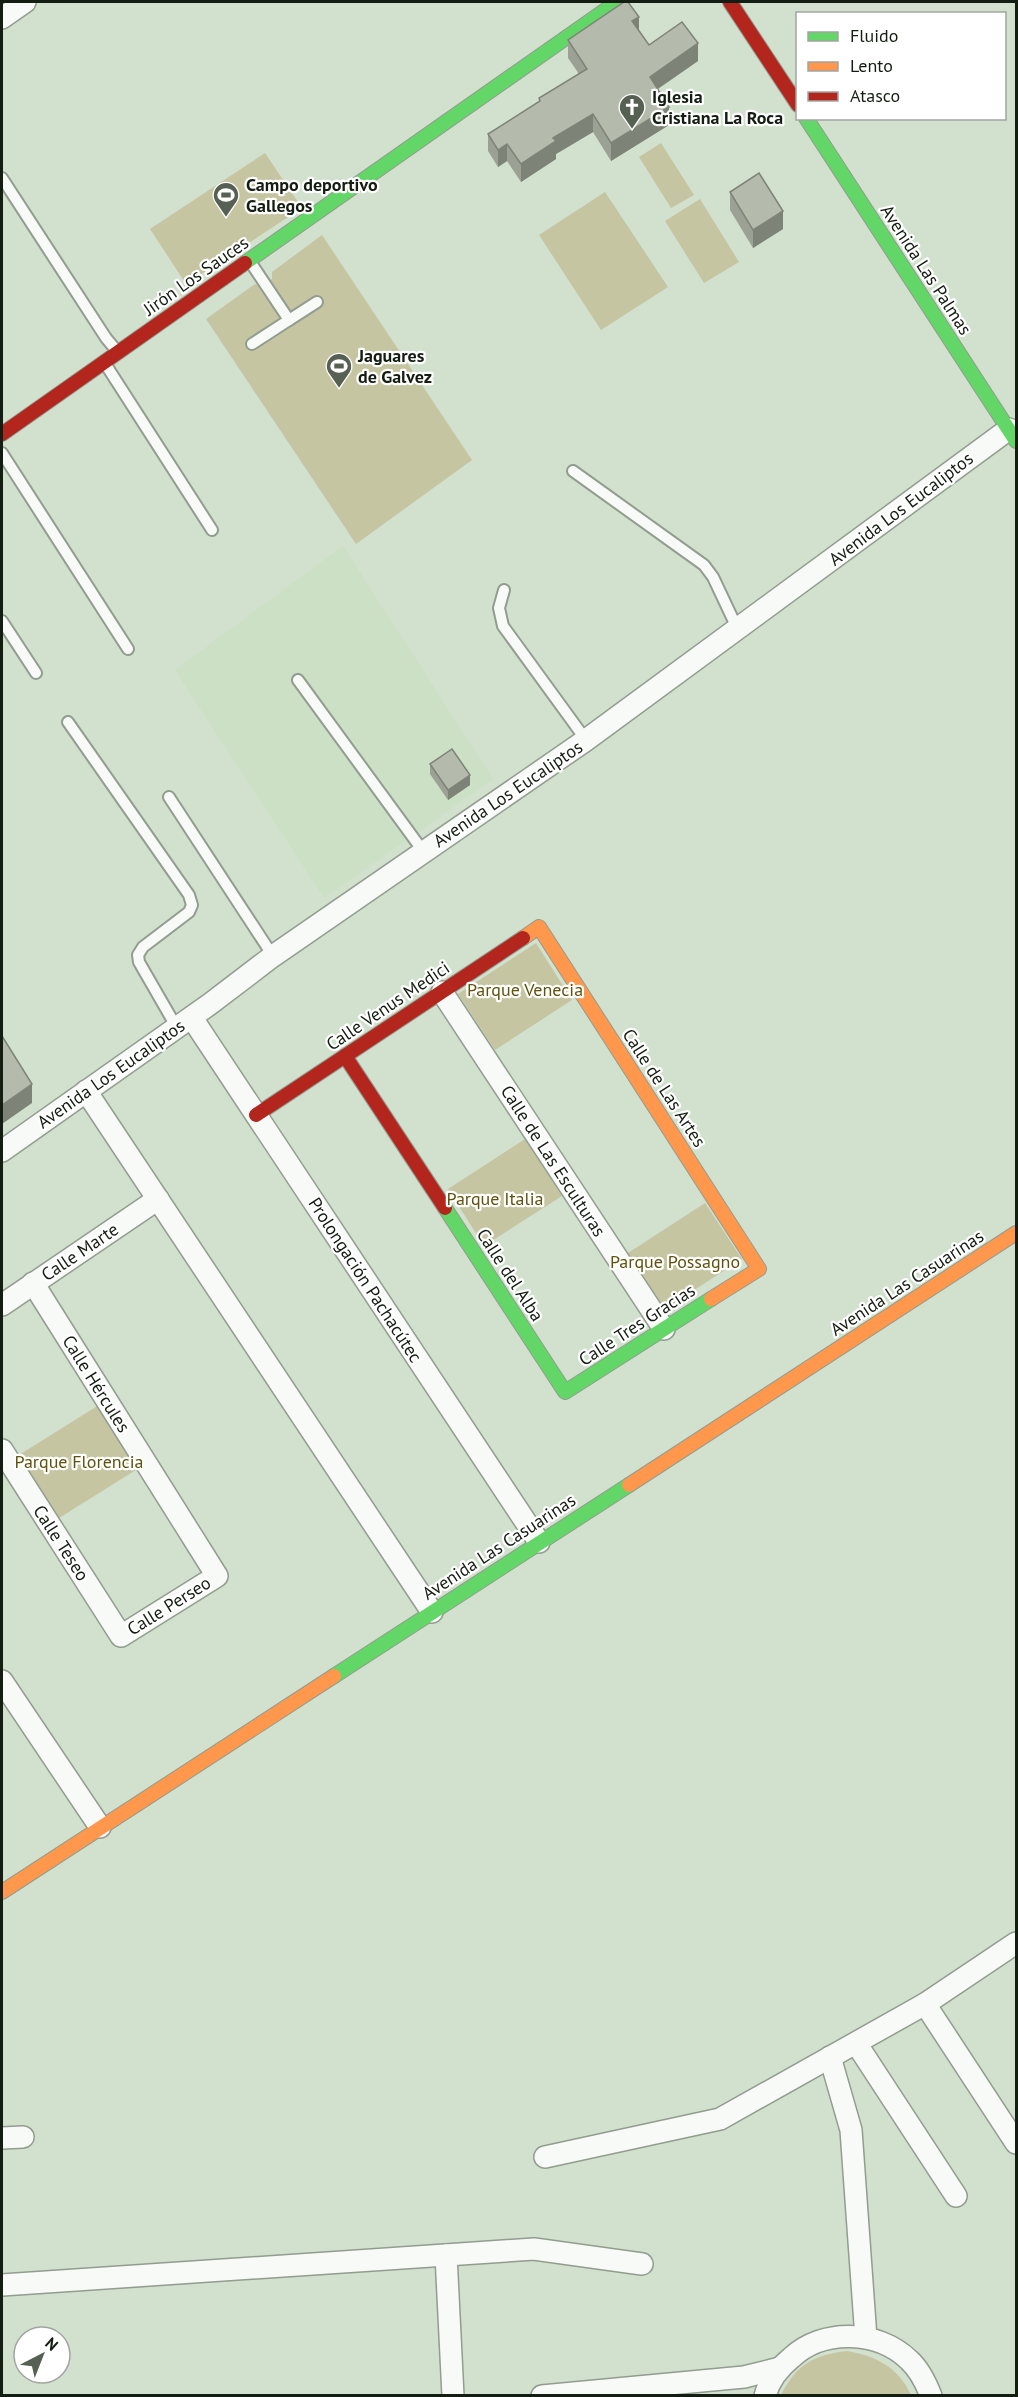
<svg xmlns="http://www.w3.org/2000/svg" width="1018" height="2397" font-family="'PT Sans',sans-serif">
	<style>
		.built { fill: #cbe0c4 }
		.green { fill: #c5c5a2 }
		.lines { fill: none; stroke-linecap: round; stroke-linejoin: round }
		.lane-casing { stroke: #929c8f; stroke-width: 14 }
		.street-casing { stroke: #929c8f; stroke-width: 24 }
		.fast-casing { stroke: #929c8f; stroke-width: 16 }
		.slow-casing { stroke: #929c8f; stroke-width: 16 }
		.jam-casing { stroke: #929c8f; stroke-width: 16 }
		.lane { stroke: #f8faf8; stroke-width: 10 }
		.street { stroke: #f8faf8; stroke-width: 21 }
		.fast { stroke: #63d668; stroke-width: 14 }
		.slow { stroke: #ff974d; stroke-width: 14 }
		.jam { stroke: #b3261e; stroke-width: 14 }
		.wall { fill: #9ba194 }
		.shaded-wall { fill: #7e8378 }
		.building { fill: #b4bbac; stroke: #7e8378; stroke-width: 1.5 }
		.labels { text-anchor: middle; stroke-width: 4.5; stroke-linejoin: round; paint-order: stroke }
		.poi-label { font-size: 18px; font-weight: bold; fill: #141d11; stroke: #fff; text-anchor: start }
		.street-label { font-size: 18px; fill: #141d11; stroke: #fff }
		.park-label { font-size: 18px; fill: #60510c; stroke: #fff }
	</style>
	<rect width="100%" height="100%" fill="#d2e0ce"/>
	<path class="built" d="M 343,546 L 493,779 L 324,898 L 175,670 Z"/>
	<g class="green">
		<path d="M 661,143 L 694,195 L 671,208 L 639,157 Z"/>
		<path d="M 265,153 L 302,208 L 186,284 L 150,229 Z"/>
		<path d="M 605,192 L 668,287 L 601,330 L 539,235 Z"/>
		<path d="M 700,199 L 739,262 L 704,283 L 665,221 Z"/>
		<path d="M 322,235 L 472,460 L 356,544 L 206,319 L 255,284 L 261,286 L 272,279 L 272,272 Z"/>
		<path d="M 536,943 L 572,1000 L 495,1050 L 458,994 Z"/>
		<path d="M 525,1139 L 562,1196 L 484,1246 L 448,1189 Z"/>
		<path d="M 705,1203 L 742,1259 L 665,1309 L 628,1253 Z"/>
		<path d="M 99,1405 L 139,1468 L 59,1518 L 19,1455 Z"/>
		<path d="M 847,2351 C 876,2356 898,2367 911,2395 L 781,2395 C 796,2365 813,2355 847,2351 Z"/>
	</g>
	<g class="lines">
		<g class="lane-casing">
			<g id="lane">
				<path d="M 2,178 L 106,338 L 116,350"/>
				<path d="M 251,263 L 289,320 L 252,344"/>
				<path d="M 289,320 L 317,302"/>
				<path d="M 106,365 L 212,530"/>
				<path d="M 2,453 L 128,649"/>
				<path d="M 573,471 L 704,565 L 713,577 L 738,630"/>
				<path d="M 504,590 L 499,608 L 503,626 L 586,740"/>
				<path d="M 2,621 L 36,673"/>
				<path d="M 298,680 L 423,851"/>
				<path d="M 68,722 L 189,895 L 192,905 L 189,912 L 143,947 L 138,955 L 139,962 L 177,1028"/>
				<path d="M 169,797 L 273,956"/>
			</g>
		</g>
		<g class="street-casing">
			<g id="street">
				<path d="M 2,18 L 25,2"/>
				<path d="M 442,992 L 664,1329"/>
				<path d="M 192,1018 L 539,1542"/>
				<path d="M 86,1091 L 432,1612"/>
				<path d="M 2,1151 L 210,1004 L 273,956 L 586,740 L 1009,429"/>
				<path d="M 2,1305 L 158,1199"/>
				<path d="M 2,1450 L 121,1636 L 217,1576 L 33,1283"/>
				<path d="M 2,1681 L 100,1827"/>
				<path d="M 925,2004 L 1016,2143"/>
				<path d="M 856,2043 L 956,2196"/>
				<path d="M 830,2057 L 851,2130 L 866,2338"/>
				<path d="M 2,2138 L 23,2137"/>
				<path d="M 545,2157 L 720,2119 L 925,2004 L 1016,1943"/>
				<path d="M 446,2255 L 453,2396"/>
				<path d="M 2,2285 L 534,2249 L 642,2264"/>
				<path d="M 542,2396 L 744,2377 L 780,2368"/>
				<path d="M 765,2396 C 769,2380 779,2368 791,2358 C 823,2328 878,2330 909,2360 C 920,2370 926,2383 931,2396"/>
			</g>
		</g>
		<g class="fast-casing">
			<g id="fast">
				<path d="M 806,118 L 1016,441"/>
				<path d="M 245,263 L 617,2"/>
				<path d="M 445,1208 L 565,1392 L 711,1299"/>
				<path d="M 334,1676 L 629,1485"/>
			</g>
		</g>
		<g class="slow-casing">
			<g id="slow">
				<path d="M 523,938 L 539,927 L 759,1269 L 711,1299"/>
				<path d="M 629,1485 L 1016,1233"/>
				<path d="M 2,1892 L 334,1676"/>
			</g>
		</g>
		<g class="jam-casing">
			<g id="jam">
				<path d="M 730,2 L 798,105"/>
				<path d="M 2,434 L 245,263"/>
				<path d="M 345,1056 L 445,1208"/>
				<path d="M 256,1115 L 523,938"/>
			</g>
		</g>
		<use href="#lane" class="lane"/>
		<use href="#street" class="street"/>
		<use href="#fast" class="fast"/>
		<use href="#slow" class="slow"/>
		<use href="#jam" class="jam"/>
	</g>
	<g class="wall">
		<path d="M 639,30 L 649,45 L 698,61 L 658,89 L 669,125 L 611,161 L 593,132 L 556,154 L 556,159 L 521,182 L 507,161 L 498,167 L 488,151 L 488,134 L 539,102 L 539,98 L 579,74 L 568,58 L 568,40 Z"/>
		<path d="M 730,192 L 783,229 L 753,248 L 730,210 Z"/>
		<path d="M 430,764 L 470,785 L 448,800 L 430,774 Z"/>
	</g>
	<g class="shaded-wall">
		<path d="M 639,17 L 639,34 L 632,21 Z"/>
		<path d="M 698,43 L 698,61 L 650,94 L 650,77 Z"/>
		<path d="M 669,107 L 669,125 L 611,161 L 611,143 Z"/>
		<path d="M 593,114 L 593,132 L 556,154 L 556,159 L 521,182 L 521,164 L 553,138 Z"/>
		<path d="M 507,144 L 507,161 L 498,167 L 498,150 Z"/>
		<path d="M 783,211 L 783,229 L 753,248 L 753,230 Z"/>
		<path d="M 470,775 L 470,785 L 448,800 L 448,790 Z"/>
		<path d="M 32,1084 L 32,1103 L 2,1124 L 2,1105 Z"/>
	</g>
	<g class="building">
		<path d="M 624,2 L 628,2 L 639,17 L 632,21 L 649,45 L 682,22 L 698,43 L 650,77 L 669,107 L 611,143 L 593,114 L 553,138 L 556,141 L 521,164 L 507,144 L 498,150 L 488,134 L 540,101 L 539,98 L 587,69 L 568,40 Z"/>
		<path d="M 759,173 L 783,211 L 753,230 L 730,192 Z"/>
		<path d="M 452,749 L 470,775 L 448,790 L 430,764 Z"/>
		<path d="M 2,1036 L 32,1084 L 2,1105 Z"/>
	</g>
	<defs>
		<g id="church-pin" transform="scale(1.35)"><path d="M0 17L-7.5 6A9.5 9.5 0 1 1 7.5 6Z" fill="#566153" stroke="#fff"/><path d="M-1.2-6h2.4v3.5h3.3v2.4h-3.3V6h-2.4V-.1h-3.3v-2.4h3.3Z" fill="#fff"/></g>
		<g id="stadium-pin" transform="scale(1.35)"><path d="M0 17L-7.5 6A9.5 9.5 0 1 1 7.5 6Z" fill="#566153" stroke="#fff"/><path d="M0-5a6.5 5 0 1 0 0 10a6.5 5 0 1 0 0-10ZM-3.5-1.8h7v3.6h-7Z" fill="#fff"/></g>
	</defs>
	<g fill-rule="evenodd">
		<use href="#church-pin" x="632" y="107"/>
		<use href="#stadium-pin" x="226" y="195"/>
		<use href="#stadium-pin" x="339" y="366"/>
	</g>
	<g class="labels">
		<g class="poi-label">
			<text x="652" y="103">Iglesia<tspan x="652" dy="21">Cristiana La Roca</tspan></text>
			<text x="246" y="191">Campo deportivo<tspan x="246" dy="21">Gallegos</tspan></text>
			<text x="358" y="362">Jaguares<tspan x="358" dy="21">de Galvez</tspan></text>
		</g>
		<g class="street-label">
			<text transform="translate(926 270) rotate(57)" y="6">Avenida Las Palmas</text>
			<text transform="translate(196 276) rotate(-35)" y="6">Jirón Los Sauces</text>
			<text transform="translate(901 509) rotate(-37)" y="6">Avenida Los Eucaliptos</text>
			<text transform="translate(508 794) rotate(-34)" y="6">Avenida Los Eucaliptos</text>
			<text transform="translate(388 1006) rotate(-34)" y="6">Calle Venus Medici</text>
			<text transform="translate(111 1074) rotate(-35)" y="6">Avenida Los Eucaliptos</text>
			<text transform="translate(664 1088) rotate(57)" y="6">Calle de Las Artes</text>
			<text transform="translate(553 1161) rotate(57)" y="6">Calle de Las Esculturas</text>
			<text transform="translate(80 1252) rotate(-34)" y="6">Calle Marte</text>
			<text transform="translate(510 1275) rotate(57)" y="6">Calle del Alba</text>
			<text transform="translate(365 1280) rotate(57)" y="6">Prolongación Pachacútec</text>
			<text transform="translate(907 1283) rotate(-33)" y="6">Avenida Las Casuarinas</text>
			<text transform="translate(637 1325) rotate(-33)" y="6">Calle Tres Gracias</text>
			<text transform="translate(96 1384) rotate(58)" y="6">Calle Hércules</text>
			<text transform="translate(61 1543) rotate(57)" y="6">Calle Teseo</text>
			<text transform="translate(499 1547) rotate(-33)" y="6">Avenida Las Casuarinas</text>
			<text transform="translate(169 1606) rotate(-32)" y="6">Calle Perseo</text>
		</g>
		<g class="park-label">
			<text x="525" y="996">Parque Venecia</text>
			<text x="495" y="1205">Parque Italia</text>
			<text x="675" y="1268">Parque Possagno</text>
			<text x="79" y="1468">Parque Florencia</text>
		</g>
	</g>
	<rect width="1018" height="2397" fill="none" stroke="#141d11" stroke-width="6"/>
	<rect x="796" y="12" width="210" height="108" fill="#ffffff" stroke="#a1a5a0" stroke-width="1.5"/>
	<rect x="808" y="32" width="30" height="9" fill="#63d668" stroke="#a1a5a0" stroke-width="1.5"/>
	<text x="850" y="42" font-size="18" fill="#141d11">Fluido</text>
	<rect x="808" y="62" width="30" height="9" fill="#ff974d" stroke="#a1a5a0" stroke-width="1.5"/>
	<text x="850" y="72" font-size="18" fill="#141d11">Lento</text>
	<rect x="808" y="92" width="30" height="9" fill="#b3261e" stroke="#a1a5a0" stroke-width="1.5"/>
	<text x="850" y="102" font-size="18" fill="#141d11">Atasco</text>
	<g transform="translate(42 2355) rotate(42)"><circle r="28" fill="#ffffff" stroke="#a1a5a0" stroke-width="1.5"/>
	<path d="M0-4.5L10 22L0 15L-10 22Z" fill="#566153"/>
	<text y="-9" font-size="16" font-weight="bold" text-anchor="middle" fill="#141d11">N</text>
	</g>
</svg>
